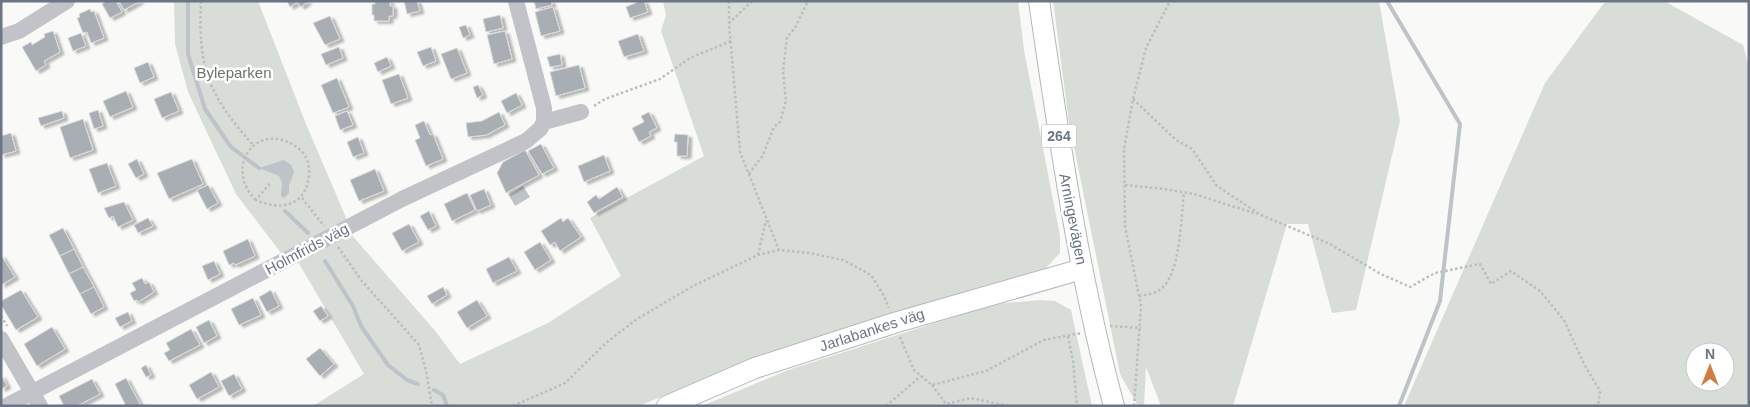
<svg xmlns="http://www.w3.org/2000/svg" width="1750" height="407" font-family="Arial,sans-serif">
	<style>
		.green { fill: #d8ddd7; fill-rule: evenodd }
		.water { fill: #bdc3c9 }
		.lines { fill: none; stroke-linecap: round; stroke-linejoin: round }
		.stream { stroke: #bdc3c9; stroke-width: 4 }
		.building { fill: #a9aeb5; stroke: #dbdbd9; filter: url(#shadow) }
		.major-casing { stroke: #b4b8bc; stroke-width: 22 }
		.path { stroke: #bbbdc0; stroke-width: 2.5; stroke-dasharray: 2.5 2.5; stroke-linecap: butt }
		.minor { stroke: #c1c3c8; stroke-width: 16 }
		.major { stroke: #fff; stroke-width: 20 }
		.labels { text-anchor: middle; stroke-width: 5; stroke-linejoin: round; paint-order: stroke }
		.shield { fill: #fff; stroke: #979eaa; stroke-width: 1 }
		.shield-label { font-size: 14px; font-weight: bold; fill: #6b7585 }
		.park-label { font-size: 15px; fill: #667866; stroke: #fff }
		.street-label { font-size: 15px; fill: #6b7585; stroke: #fff }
	</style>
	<defs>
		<filter id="shadow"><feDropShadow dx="4" dy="2.5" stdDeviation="1" flood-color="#0004"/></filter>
	</defs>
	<rect width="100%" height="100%" fill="#f9f9f7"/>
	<g class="green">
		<path d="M 174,1 L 258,1 L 306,124 L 347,220 L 281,253 L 236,194 L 188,92 L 175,44 Z"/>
		<path d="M 663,1 L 1018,1 L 1024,50 L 1060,236 L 1060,253 L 1045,269 L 865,321 L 738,365 L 639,406 L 313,406 L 364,374 L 298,262 L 351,234 L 436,332 L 460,364 L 548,323 L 621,276 L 590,218 L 704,156 L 661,31 L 666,15 Z"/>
		<path d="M 1053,1 L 1379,1 L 1400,121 L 1356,310 L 1332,313 L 1308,224 L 1287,224 L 1233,406 L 1161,406 L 1146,367 L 1144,406 L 1138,406 L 1120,374 L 1069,122 Z"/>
		<path d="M 1614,1 L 1664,1 L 1743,45 L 1749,67 L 1749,406 L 1404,406 L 1545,83 L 1604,3 ZM 1695,352 L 1725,352 L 1725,382 L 1695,382 Z"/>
		<path d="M 1041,300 L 1055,301 L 1071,310 L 1092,406 L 702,406 L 788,370 L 994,304 Z"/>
	</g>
	<g class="water">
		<path d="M 284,160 L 291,165 L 294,172 L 289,186 L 289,193 L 284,198 L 281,196 L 282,183 L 279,176 L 259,168 Z"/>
		<path d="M 523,186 L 530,197 L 515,206 L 509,195 Z"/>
	</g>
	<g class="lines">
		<g class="stream">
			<path d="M 188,1 L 188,54 L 205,109 L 231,147 L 259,168"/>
			<path d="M 1387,1 L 1460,124 L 1440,301 L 1399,406"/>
			<path d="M 285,211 L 308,233"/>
			<path d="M 325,261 L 353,306 L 361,326 L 388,365 L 407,380 L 418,384"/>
			<path d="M 434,390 L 443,395 L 447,406"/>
		</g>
	</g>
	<g class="building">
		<path d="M 106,1 L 116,1 L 122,12 L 110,18 L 102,4 Z"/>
		<path d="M 119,1 L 140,1 L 124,10 Z"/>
		<path d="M 287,1 L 308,1 L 301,7 L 297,2 L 290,7 Z"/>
		<path d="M 375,1 L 390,1 L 390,6 L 393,6 L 393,16 L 389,16 L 389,21 L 374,21 L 374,15 L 372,15 L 372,4 L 375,4 Z"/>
		<path d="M 404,1 L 417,1 L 420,11 L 407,14 Z"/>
		<path d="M 534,1 L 551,1 L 552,5 L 536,9 Z"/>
		<path d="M 640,1 L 644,1 L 648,12 L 630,18 L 626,7 Z"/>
		<path d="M 553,7 L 560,31 L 541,36 L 535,12 Z"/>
		<path d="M 90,9 L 91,12 L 94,11 L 104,38 L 91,43 L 87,32 L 83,33 L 77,18 L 80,17 L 79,14 Z"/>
		<path d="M 500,15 L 503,28 L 486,32 L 483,19 Z"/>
		<path d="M 330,16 L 340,39 L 325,45 L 313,23 Z"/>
		<path d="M 466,25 L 470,35 L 463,38 L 459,27 Z"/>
		<path d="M 53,31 L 60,52 L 44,61 L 46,65 L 36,71 L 22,47 L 31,42 L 32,45 L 45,37 L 44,34 Z"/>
		<path d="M 505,31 L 512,59 L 494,64 L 487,35 Z"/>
		<path d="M 81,33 L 86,46 L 73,51 L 68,38 Z"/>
		<path d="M 638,34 L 644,51 L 624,57 L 618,41 Z"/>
		<path d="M 339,47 L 343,58 L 326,65 L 321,54 Z"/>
		<path d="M 431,47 L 436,61 L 423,66 L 417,52 Z"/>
		<path d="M 457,48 L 467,73 L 451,79 L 441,54 Z"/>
		<path d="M 560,54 L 562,65 L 550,67 L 547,57 Z"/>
		<path d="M 387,57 L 391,66 L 378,72 L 374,63 Z"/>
		<path d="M 148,62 L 154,77 L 140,83 L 134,68 Z"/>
		<path d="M 579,65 L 585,88 L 556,96 L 550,72 Z"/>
		<path d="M 399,74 L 408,98 L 391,104 L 382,80 Z"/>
		<path d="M 337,78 L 349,107 L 333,113 L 321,85 Z"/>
		<path d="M 478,85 L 483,95 L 477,98 L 473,87 Z"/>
		<path d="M 126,91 L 133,107 L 110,117 L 103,101 Z"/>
		<path d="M 171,92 L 179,111 L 162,118 L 154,99 Z"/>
		<path d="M 516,93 L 522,105 L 507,113 L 501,101 Z"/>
		<path d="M 98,110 L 103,126 L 94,129 L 89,113 Z"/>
		<path d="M 62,111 L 64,118 L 41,126 L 38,118 Z"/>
		<path d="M 347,111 L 353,125 L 340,130 L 335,116 Z"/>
		<path d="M 499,112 L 505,125 L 486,135 L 468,137 L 466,123 L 482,121 Z"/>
		<path d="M 649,112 L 657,128 L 649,132 L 651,136 L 639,142 L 632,128 L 644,122 L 641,116 Z"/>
		<path d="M 83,119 L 93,150 L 70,158 L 60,127 Z"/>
		<path d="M 424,121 L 430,135 L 433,134 L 443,159 L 426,166 L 415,140 L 420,138 L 415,125 Z"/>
		<path d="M 11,133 L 16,151 L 1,155 L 1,136 Z"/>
		<path d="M 675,134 L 688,135 L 687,156 L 677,156 L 677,142 L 674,142 Z"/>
		<path d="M 358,137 L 364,153 L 353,157 L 347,142 Z"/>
		<path d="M 541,144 L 554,168 L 542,174 L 528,151 Z"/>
		<path d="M 525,150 L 539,175 L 506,193 L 497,173 L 503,162 Z"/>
		<path d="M 604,155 L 610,171 L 584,182 L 578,166 Z"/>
		<path d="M 137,159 L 144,174 L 136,178 L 128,164 Z"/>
		<path d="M 192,159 L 203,184 L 169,199 L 157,173 Z"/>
		<path d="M 107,163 L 116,186 L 98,193 L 89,169 Z"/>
		<path d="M 375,169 L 384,191 L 359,201 L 350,180 Z"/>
		<path d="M 208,185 L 218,203 L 207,209 L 197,190 Z"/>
		<path d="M 617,187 L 623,197 L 594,213 L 587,202 L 596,195 L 599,199 Z"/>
		<path d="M 484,189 L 491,205 L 477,211 L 470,195 Z"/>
		<path d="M 467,193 L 475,210 L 452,221 L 444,204 Z"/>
		<path d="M 124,202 L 133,220 L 118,227 L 113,216 L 109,218 L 104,208 Z"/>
		<path d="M 429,211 L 436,226 L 428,230 L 420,216 Z"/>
		<path d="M 148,218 L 153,226 L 138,233 L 134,225 Z"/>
		<path d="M 561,218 L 563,222 L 568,218 L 581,237 L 560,251 L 555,242 L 550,245 L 541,231 Z"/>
		<path d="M 409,224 L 419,242 L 402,251 L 392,233 Z"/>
		<path d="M 63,228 L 74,249 L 60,256 L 49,235 Z"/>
		<path d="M 248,239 L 255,256 L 235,265 L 234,263 L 229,265 L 223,251 Z"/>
		<path d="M 540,242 L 551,260 L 535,270 L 524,252 Z"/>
		<path d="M 74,249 L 83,267 L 69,274 L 60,256 Z"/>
		<path d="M 1,255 L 15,277 L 1,285 Z"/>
		<path d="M 509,257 L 517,271 L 493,283 L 486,269 Z"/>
		<path d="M 214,261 L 220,274 L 208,280 L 202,266 Z"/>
		<path d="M 83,267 L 94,287 L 80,294 L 69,274 Z"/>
		<path d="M 142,278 L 145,284 L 149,282 L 154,292 L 138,302 L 137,300 L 134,301 L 130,293 L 136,290 L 132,283 Z"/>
		<path d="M 94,287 L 104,307 L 91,314 L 80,294 Z"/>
		<path d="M 443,287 L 447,295 L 432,304 L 427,296 Z"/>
		<path d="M 21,290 L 38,317 L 16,330 L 1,305 L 1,301 Z"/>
		<path d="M 271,290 L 279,306 L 267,312 L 259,297 Z"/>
		<path d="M 253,298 L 261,315 L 239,325 L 231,309 Z"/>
		<path d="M 477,300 L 487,316 L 467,328 L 457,312 Z"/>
		<path d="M 321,306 L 328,316 L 320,321 L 313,311 Z"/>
		<path d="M 128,312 L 132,321 L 120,327 L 115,318 Z"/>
		<path d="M 209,320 L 217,336 L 204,343 L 196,327 Z"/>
		<path d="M 52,327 L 65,349 L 37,366 L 24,344 Z"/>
		<path d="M 191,329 L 200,345 L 169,361 L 164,353 L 170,350 L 166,343 Z"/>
		<path d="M 320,348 L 334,364 L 320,376 L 306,359 Z"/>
		<path d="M 146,365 L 151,375 L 146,377 L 141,368 Z"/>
		<path d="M 211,372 L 219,387 L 197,399 L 189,385 Z"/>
		<path d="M 234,374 L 242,389 L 229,396 L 221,381 Z"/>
		<path d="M 1,375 L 7,386 L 1,389 Z"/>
		<path d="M 126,378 L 141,406 L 126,406 L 115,384 Z"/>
		<path d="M 92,379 L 100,394 L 77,406 L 64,406 L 59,396 Z"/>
	</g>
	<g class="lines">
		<g class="major-casing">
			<g id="major">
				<path d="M 1039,1 C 1059,137 1078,273 1114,406"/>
				<path d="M 667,406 L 755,368 L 894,323 L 1082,269"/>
			</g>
		</g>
		<g class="path">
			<path d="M 201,1 C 198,69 208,94 253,145"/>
			<path d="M 729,1 L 729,23"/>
			<path d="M 752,1 L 729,23 L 740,152 L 779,250"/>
			<path d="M 1133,99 L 1176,140 L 1192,149 L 1217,186 L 1261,215 L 1330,244 L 1379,273 L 1410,287 L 1435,273 L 1480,264 L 1491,284 L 1511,271 L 1540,291 L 1564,320 L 1584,364 L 1600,391 L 1598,406"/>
			<path d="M 594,106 L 605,99 L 660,79 L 690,58 L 731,41"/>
			<path d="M 749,174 L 763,155 L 774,127 L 780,122 L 786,101 L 783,71 L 787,37 L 795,28 L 808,1"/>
			<path d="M 1125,185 L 1164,189 L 1194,194 L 1257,214"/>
			<path d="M 302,198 L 324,226"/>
			<path d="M 256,200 C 222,167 258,118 298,148 C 306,154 310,164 309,174 C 307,205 282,212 256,200 L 271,182"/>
			<path d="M 338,247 L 362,281 L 419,345 L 426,371 L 432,406"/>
			<path d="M 758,255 L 766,220"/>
			<path d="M 1139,296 C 1145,295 1153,294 1158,291 C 1181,279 1181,216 1184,192"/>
			<path d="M 1,316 L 7,326"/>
			<path d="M 1110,326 L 1141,328"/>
			<path d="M 1068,336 L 1073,361 L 1077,406"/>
			<path d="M 900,337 L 914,370 L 932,385 L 986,371 L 1044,340 L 1081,333"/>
			<path d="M 932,385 L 946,404 L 971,398 L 1008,406"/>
			<path d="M 513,406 L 565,383 L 606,343 L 637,319 L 693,286 L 758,255 L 779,250 L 809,253 L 843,260 L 871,275 L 884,296 L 889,308"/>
			<path d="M 886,406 L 921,376"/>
			<path d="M 1134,406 L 1141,306 L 1125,226 L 1124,149 L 1133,99 L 1146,48 L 1170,1"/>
		</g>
		<g class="minor">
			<path d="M 516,1 L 544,108 L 544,122"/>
			<path d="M 1,37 L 19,31 L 67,1"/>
			<path d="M 1,339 L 40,406"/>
			<path d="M 6,406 L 402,199 L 526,141 L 540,129 L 544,122 L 581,112"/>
		</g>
		<use href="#major" class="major"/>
	</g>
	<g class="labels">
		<rect class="shield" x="1041.5" y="124.5" width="35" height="23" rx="4"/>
		<g class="shield-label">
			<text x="1059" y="141">264</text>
		</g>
		<g class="park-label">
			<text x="234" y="78">Byleparken</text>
		</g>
		<g class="street-label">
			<text transform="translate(1073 219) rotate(79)" y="5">Arningevägen</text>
			<text transform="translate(307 249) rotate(-28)" y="5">Holmfrids väg</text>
			<text transform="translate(872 330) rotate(-18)" y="5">Jarlabankes väg</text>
		</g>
	</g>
	<rect width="1750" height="407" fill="none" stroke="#6b7585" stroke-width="5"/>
	<g transform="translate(1710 367)"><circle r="24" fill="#ffffff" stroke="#c4c8ce"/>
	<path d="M0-4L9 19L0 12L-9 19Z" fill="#d17d3f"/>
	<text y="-8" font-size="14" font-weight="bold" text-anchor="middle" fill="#6b7585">N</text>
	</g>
</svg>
